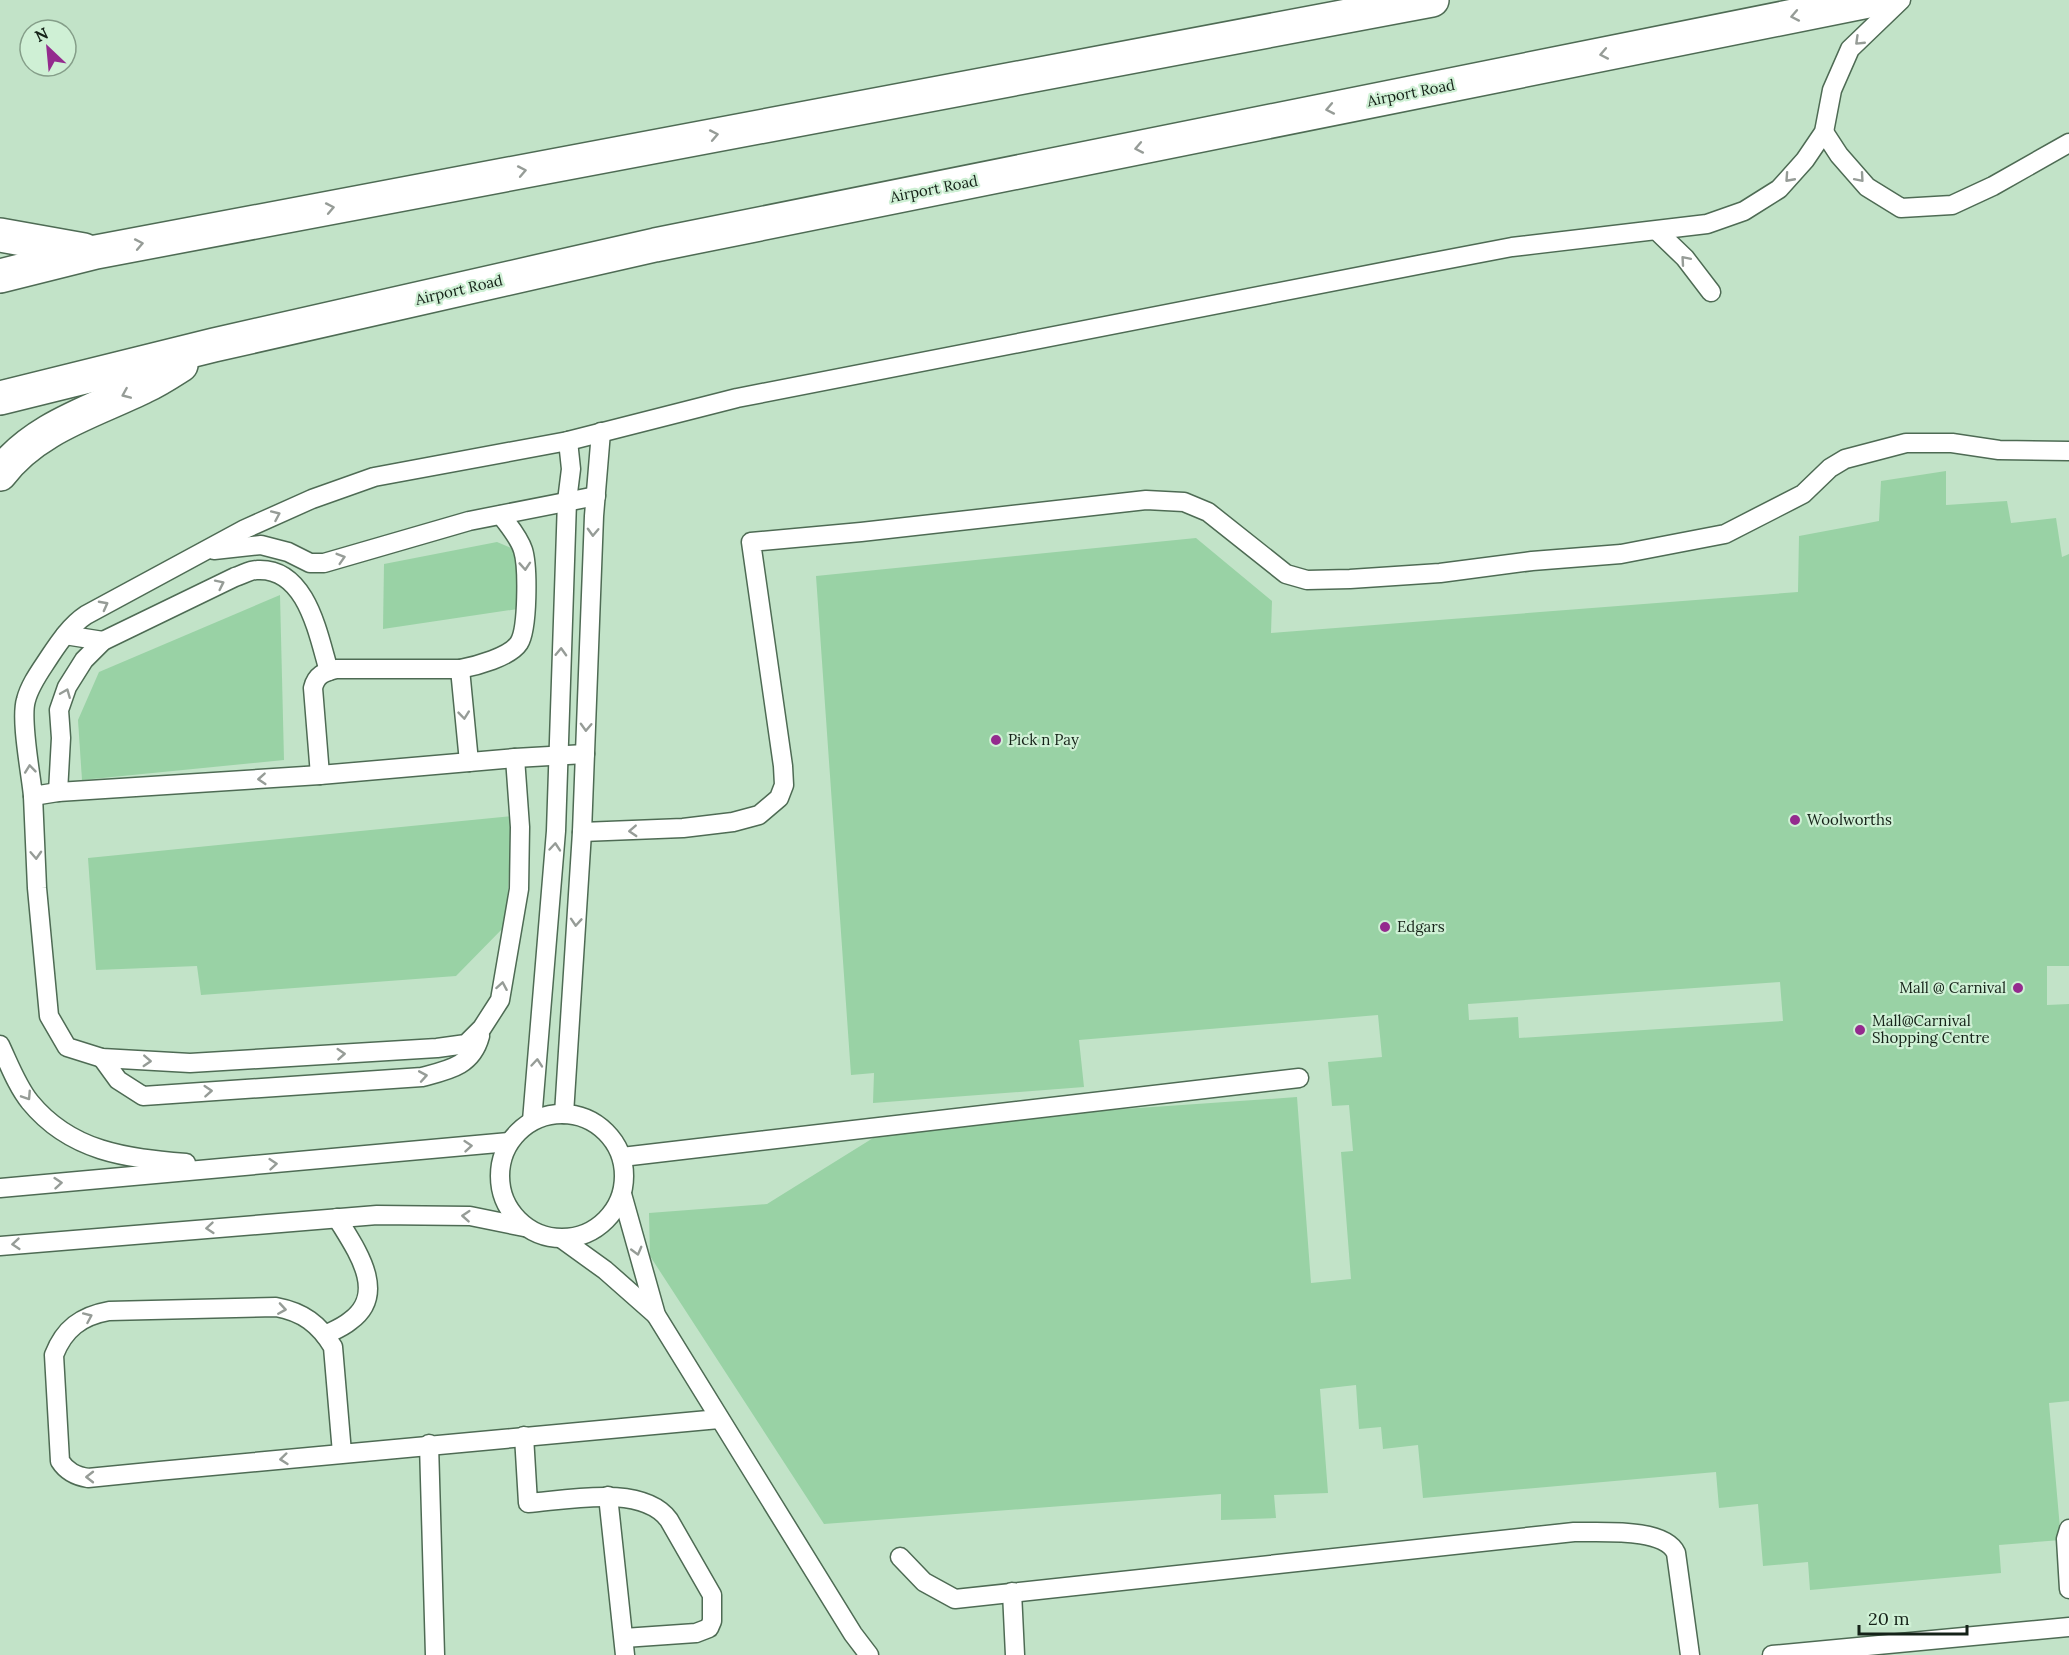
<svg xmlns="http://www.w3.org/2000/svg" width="2069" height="1655" font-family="Lora,serif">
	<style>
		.building { fill: #99d2a5; fill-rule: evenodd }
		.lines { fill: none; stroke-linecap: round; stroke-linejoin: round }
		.lane-casing { stroke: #4e6b54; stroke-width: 21 }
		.secondary-casing { stroke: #4e6b54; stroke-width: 36 }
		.lane { stroke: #fff; stroke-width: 18 }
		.secondary { stroke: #fff; stroke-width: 33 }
		.oneway { stroke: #969c97 }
		.poi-dot { fill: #942b8e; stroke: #cff0d5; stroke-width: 2 }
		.labels { text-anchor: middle; stroke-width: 4.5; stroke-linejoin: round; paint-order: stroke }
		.street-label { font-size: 15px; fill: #152218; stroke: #cff0d5 }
		.poi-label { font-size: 15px; fill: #152218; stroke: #cff0d5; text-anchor: start }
	</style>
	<rect width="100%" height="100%" fill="#c2e3c8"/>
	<g class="building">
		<path d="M 1946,471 L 1946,505 L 2007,501 L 2011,523 L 2056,518 L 2062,557 L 2069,554 L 2069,966 L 2047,966 L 2047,1005 L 2069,1004 L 2069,1401 L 2049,1403 L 2061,1540 L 1999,1545 L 2001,1573 L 1810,1590 L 1808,1562 L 1763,1566 L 1758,1504 L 1719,1508 L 1716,1472 L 1423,1498 L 1418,1445 L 1383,1449 L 1381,1427 L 1359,1429 L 1356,1385 L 1320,1389 L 1328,1493 L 1274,1495 L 1276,1518 L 1221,1520 L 1221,1494 L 824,1524 L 650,1256 L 649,1213 L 767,1204 L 894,1125 L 1297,1097 L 1311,1283 L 1351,1279 L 1341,1152 L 1353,1151 L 1349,1105 L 1332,1106 L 1328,1062 L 1382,1057 L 1378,1015 L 1079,1040 L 1084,1087 L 873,1103 L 874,1073 L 851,1075 L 816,576 L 1196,538 L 1272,601 L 1271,633 L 1798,592 L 1799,536 L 1879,521 L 1881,481 ZM 1780,982 L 1783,1021 L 1519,1038 L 1518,1017 L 1469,1020 L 1468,1004 Z"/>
		<path d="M 497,542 L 511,548 L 525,566 L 524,608 L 383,629 L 384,564 Z"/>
		<path d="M 280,595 L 284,760 L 82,780 L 78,720 L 99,672 Z"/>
		<path d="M 512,816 L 506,925 L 456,976 L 201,995 L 197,966 L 96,970 L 88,858 Z"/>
	</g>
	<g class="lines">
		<g class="lane-casing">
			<g id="lane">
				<path d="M 1824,132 L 1839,155 L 1867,187 L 1901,208 L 1952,205 L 1993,186 L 2069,143"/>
				<path d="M 1657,231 L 1685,258 L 1711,292"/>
				<path d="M 214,550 L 261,545 L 288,552 L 310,563 L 324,563 L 469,521 L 596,496"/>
				<path d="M 65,635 L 103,641"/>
				<path d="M 460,669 L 469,762"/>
				<path d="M 585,754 L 515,758 L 320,775 L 58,792 L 33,796 C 31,774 20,719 26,700 C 30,684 41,670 50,656 C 60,641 71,625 86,615 L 245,529 L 312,499 L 374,477 L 568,441 L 737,398 L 1423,264 L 1512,247 L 1707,224 L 1744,211 L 1779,189 L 1805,160 L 1824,132 L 1832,90 L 1850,49 L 1901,0"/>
				<path d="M 320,775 L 313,688 C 316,675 324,672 336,669 L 460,669 C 476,666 510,657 519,643 C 528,629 528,566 523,550 C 519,537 508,525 501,515"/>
				<path d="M 58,792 L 61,738 L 59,710 L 67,687 L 84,660 L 103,641 L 235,577 C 242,575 250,570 257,570 C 307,567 318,635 329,671"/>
				<path d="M 33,796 L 37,888 L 49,1016 L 67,1047 L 102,1058 L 190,1063 L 437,1048 L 466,1044 L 482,1028 L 500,1000 L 519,889 L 520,827 L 515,758"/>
				<path d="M 582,832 L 683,828 L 733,822 L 759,815 L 779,798 L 784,785 L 783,766 L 751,542 L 861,532 L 1146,500 L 1184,502 L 1208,512 L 1286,574 L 1307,580 L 1350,579 L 1440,573 L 1532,561 L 1621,554 L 1725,534 L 1803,494 L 1830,468 L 1845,459 L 1906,443 L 1952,443 L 1999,450 L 2069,451"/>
				<path d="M 0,1045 C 9,1064 17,1086 30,1102 C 71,1152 126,1158 186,1163"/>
				<path d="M 102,1058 L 118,1080 L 143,1096 L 422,1077 C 449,1070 472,1066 480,1036"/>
				<circle cx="562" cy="1176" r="62"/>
				<path d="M 564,1114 L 582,832 L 594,516 L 601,432"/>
				<path d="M 532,1121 L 556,831 L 567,501 L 571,469 L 568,441"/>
				<path d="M 622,1157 L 1299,1078"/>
				<path d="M 0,1188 L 509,1142"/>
				<path d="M 622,1194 L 656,1315 L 853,1634 L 869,1655"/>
				<path d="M 562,1239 L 605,1270 L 656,1315"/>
				<path d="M 0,1246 L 377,1215 L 470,1216 L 524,1227"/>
				<path d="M 325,1335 C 333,1331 343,1327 350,1321 C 389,1293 355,1248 337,1218"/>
				<path d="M 524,1436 L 528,1503 C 567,1500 643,1484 669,1520 L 712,1595 L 712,1621 L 709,1628 L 696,1633 L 624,1638"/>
				<path d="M 429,1444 L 435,1655"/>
				<path d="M 342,1453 L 333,1347 C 319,1324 303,1312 276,1307 L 109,1311 C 81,1316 64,1329 54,1355 L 60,1461 C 67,1472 76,1476 88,1478 C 298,1457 508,1437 719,1419"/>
				<path d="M 608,1496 L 625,1655"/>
				<path d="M 2069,1529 L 2066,1539 L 2069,1589"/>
				<path d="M 900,1557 L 924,1582 L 955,1599 L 1574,1532 C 1599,1533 1664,1527 1676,1553 L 1690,1655"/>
				<path d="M 1012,1592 L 1015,1655"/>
				<path d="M 1772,1655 L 2069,1627"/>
			</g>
		</g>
		<g class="secondary-casing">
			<g id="secondary">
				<path d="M 0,235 L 84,250"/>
				<path d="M 0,276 L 96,252 L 1432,0"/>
				<path d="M 0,398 L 214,345 L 655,245 L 1873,0"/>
				<path d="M 0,474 C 35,427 95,411 145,386 C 158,380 170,372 181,365"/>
			</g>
		</g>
		<use href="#lane" class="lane"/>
		<use href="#secondary" class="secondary"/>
	</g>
	<defs><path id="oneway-chevron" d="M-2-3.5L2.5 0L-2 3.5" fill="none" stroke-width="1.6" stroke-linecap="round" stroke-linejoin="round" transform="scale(1.5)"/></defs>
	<g class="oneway">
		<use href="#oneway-chevron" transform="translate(1795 16) rotate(169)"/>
		<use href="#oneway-chevron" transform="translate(1859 41) rotate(136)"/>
		<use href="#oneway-chevron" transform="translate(1604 54) rotate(169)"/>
		<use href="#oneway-chevron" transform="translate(1330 109) rotate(169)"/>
		<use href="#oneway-chevron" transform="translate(714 135) rotate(-11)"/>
		<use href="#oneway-chevron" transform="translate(1139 148) rotate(169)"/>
		<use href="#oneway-chevron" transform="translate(522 171) rotate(-11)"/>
		<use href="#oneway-chevron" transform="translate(1789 178) rotate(132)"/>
		<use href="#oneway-chevron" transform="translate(1860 178) rotate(49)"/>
		<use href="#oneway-chevron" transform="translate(330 208) rotate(-11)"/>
		<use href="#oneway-chevron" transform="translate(139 244) rotate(-11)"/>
		<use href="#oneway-chevron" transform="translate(1685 260) rotate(-131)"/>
		<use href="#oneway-chevron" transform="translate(126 394) rotate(157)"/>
		<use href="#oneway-chevron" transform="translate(276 515) rotate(-24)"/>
		<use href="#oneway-chevron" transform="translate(593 532) rotate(92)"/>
		<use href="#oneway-chevron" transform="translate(341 558) rotate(-17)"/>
		<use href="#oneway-chevron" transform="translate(525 566) rotate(86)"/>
		<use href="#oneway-chevron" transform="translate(220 584) rotate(-26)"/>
		<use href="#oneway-chevron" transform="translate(104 605) rotate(-28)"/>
		<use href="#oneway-chevron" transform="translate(561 652) rotate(-88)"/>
		<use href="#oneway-chevron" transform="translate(66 693) rotate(-68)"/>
		<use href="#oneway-chevron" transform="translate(464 715) rotate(84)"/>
		<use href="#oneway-chevron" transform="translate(586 727) rotate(92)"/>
		<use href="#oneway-chevron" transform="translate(30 769) rotate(-96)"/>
		<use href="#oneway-chevron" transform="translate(262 779) rotate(176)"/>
		<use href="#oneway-chevron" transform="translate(633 831) rotate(177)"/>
		<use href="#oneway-chevron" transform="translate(555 847) rotate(-85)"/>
		<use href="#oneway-chevron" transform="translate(36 855) rotate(87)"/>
		<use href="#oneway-chevron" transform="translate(576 922) rotate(94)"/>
		<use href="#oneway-chevron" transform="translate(502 986) rotate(-80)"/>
		<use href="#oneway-chevron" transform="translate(341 1054) rotate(-4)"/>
		<use href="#oneway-chevron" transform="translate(147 1061) rotate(3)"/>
		<use href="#oneway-chevron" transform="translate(537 1063) rotate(-85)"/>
		<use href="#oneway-chevron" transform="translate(423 1076) rotate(-10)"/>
		<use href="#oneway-chevron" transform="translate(208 1091) rotate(-4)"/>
		<use href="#oneway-chevron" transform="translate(27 1096) rotate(57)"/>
		<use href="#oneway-chevron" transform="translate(468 1146) rotate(-5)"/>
		<use href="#oneway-chevron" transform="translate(273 1164) rotate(-5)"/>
		<use href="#oneway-chevron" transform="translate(58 1183) rotate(-5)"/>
		<use href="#oneway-chevron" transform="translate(466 1216) rotate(-176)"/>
		<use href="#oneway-chevron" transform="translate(210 1228) rotate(175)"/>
		<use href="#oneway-chevron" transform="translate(16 1244) rotate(175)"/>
		<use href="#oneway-chevron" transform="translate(637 1251) rotate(75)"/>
		<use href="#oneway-chevron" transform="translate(282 1309) rotate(9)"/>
		<use href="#oneway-chevron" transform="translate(88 1317) rotate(-24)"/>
		<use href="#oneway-chevron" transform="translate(284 1459) rotate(174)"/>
		<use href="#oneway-chevron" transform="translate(90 1477) rotate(180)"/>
	</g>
	<g class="poi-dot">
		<circle cx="996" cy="740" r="6"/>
		<circle cx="1795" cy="820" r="6"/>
		<circle cx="1385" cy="927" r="6"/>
		<circle cx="2018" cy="988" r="6"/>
		<circle cx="1860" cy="1030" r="6"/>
	</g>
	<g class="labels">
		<g class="street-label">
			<text transform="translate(1411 93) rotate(-11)" y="5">Airport Road</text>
			<text transform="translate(934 189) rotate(-11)" y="5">Airport Road</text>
			<text transform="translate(459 290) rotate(-13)" y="5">Airport Road</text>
		</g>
		<g class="poi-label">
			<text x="1008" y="745">Pick n Pay</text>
			<text x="1807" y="825">Woolworths</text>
			<text x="1397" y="932">Edgars</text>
			<text x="2006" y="993" text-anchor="end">Mall @ Carnival</text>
			<text x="1872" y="1026">Mall@Carnival<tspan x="1872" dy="17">Shopping Centre</tspan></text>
		</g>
	</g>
	<g transform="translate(48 48) rotate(334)"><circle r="28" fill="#cff0d5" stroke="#859e89" stroke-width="1.5"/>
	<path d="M0-4.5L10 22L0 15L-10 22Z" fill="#942b8e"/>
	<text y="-9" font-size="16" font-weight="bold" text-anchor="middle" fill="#152218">N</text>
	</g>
	<path d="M1859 1625v9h108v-9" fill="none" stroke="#152218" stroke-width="3"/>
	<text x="1868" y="1625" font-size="18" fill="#152218" stroke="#cff0d5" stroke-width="4.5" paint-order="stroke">20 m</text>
</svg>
